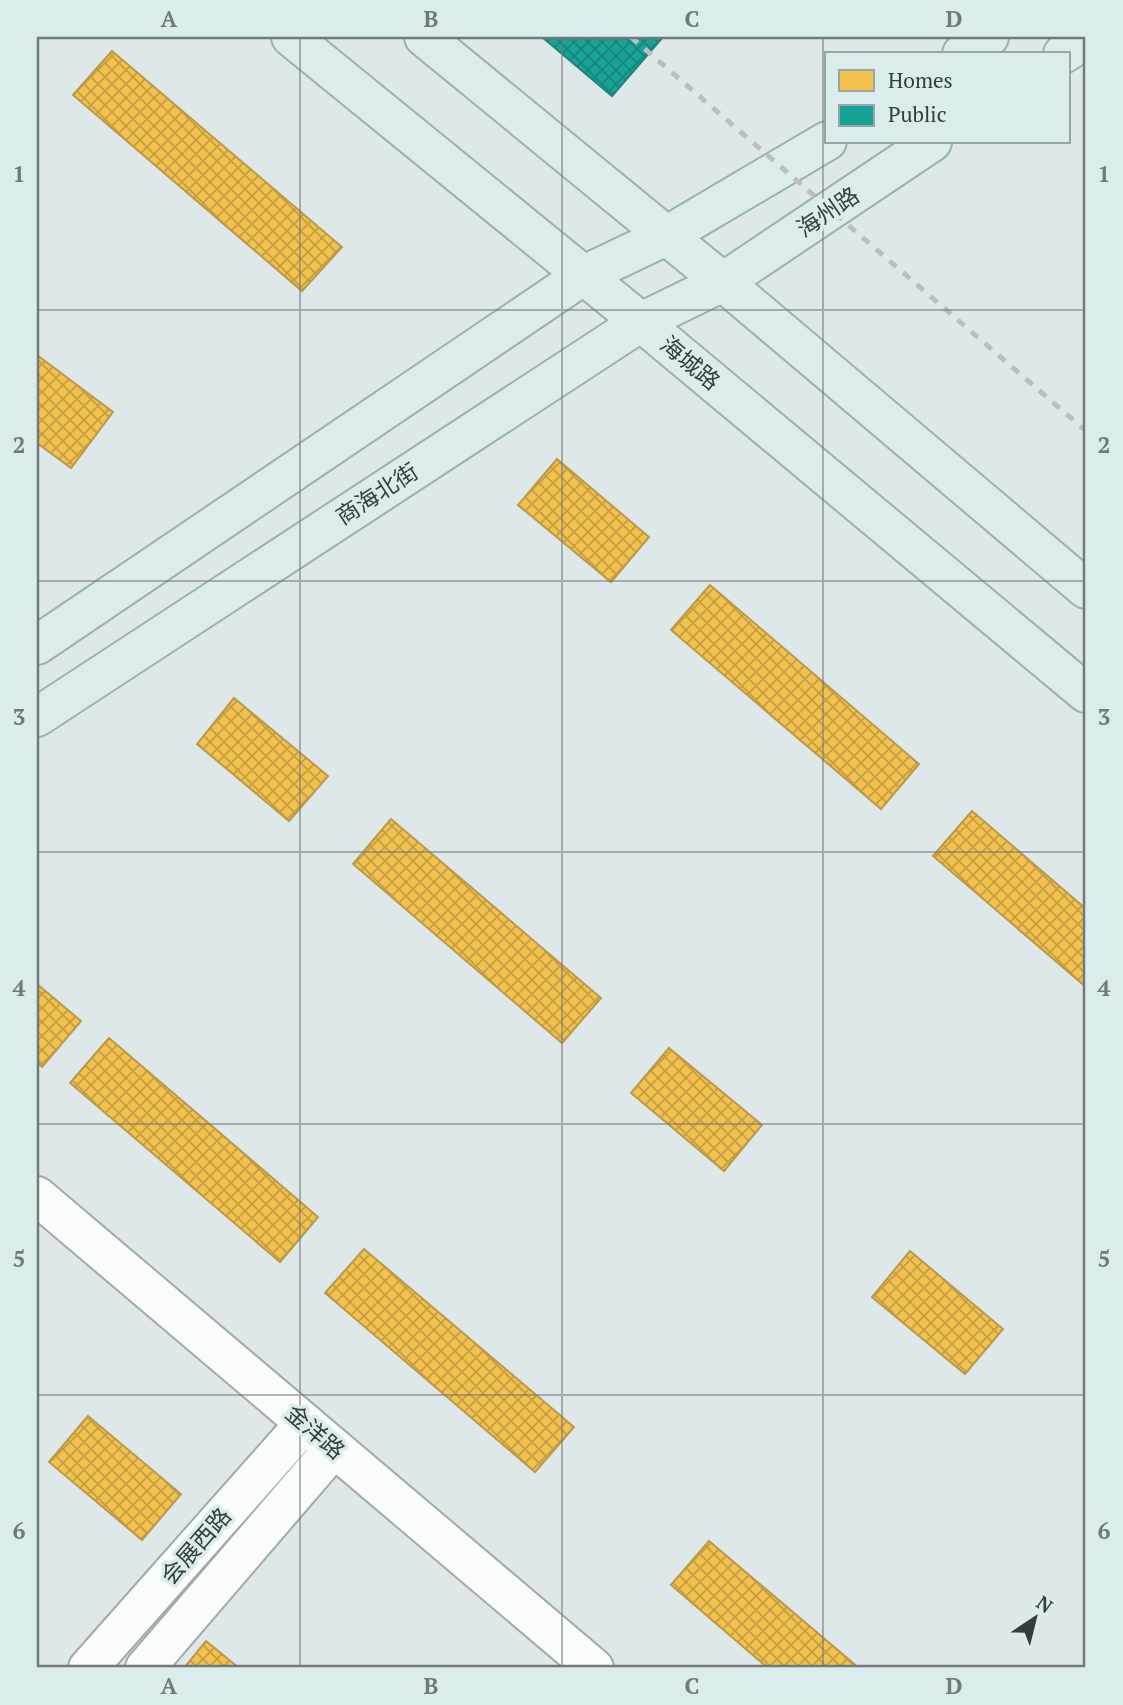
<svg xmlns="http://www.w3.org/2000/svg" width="1123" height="1705" font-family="'PT Serif','Noto Sans SC',serif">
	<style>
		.homes { fill: url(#homes-cross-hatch); stroke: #ba9949; stroke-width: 2 }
		.public { fill: url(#public-cross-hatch); stroke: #20847d; stroke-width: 2 }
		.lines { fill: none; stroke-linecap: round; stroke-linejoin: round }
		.minor-casing { stroke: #a2a9aa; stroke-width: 42 }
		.major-casing { stroke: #98b1b3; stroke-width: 42 }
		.minor { stroke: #fafcfc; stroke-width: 38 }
		.major { stroke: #ddebec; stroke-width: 38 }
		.rail { stroke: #bdbfbf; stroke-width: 5; stroke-dasharray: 9 9; stroke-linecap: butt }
		.grid { fill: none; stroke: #717979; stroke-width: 2; stroke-opacity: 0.55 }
		.labels { text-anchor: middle; stroke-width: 7; stroke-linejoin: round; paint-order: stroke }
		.street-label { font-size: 23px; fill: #363d3d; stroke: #dbeced }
		.neatline { fill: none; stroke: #717979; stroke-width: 2.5 }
		.grid-label { font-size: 23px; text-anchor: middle; font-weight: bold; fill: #717979 }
	</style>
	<defs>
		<pattern id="homes-cross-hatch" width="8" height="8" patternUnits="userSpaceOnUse" patternTransform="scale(1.75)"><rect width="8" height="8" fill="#f2c14e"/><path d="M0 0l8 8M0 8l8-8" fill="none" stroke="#c59e42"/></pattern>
		<pattern id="public-cross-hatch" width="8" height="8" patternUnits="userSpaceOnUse" patternTransform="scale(1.75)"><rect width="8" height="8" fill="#17a398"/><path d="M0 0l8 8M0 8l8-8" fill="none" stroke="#16867d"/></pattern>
	</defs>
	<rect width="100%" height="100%" fill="#dfe8e9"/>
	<g class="homes">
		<path d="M 112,51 L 342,247 L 302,291 L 73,95 Z"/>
		<path d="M 37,355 L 113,412 L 71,468 L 37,443 Z"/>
		<path d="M 557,459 L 649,537 L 611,582 L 518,505 Z"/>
		<path d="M 710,585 L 919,764 L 881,809 L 671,630 Z"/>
		<path d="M 234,698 L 328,776 L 289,821 L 197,744 Z"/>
		<path d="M 972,811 L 1086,909 L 1086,987 L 933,856 Z"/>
		<path d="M 391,819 L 601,998 L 562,1043 L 353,864 Z"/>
		<path d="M 37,984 L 81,1021 L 42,1067 L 37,1062 Z"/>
		<path d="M 109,1038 L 318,1217 L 280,1262 L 70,1083 Z"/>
		<path d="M 669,1048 L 762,1125 L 724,1171 L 631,1093 Z"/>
		<path d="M 364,1249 L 574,1427 L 535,1472 L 325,1293 Z"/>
		<path d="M 910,1251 L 1003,1329 L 965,1374 L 872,1297 Z"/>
		<path d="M 88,1416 L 181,1494 L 142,1540 L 49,1462 Z"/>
		<path d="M 709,1541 L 859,1668 L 768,1668 L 671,1585 Z"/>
		<path d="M 206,1641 L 239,1668 L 184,1668 Z"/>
	</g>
	<path class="public" d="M 542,37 L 663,37 L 612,96 Z"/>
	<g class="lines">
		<g class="minor-casing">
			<g id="minor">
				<path d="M 37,1196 L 594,1668"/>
				<path d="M 88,1668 L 305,1423"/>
				<path d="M 145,1668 L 334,1448"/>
			</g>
		</g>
		<g class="major-casing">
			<g id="major">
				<path d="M 291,37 L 641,322 L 1086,693"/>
				<path d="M 424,37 L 723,282 L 1086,589"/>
				<path d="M 962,54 L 989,37"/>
				<path d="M 1063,54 L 1086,39"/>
				<path d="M 37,645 L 584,275 L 666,236 L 827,141"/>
				<path d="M 37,717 L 641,322 L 723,282 L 932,142"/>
			</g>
		</g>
		<use href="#minor" class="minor"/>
		<use href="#major" class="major"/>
		<path class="rail" d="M 631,37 L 1086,431"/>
	</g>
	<path class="grid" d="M 300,37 L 300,1668M 562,37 L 562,1668M 823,37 L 823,1668M 37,310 L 1086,310M 37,581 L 1086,581M 37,852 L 1086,852M 37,1124 L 1086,1124M 37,1395 L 1086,1395"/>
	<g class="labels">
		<g class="street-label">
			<text transform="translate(828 212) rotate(-34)" y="8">海州路</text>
			<text transform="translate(690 363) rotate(40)" y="8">海城路</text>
			<text transform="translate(377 494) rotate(-33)" y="8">商海北街</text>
			<text transform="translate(315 1432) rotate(41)" y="8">金洋路</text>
			<text transform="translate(196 1546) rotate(-49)" y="8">会展西路</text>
		</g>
	</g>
	<rect width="1123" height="1705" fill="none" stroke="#dbeced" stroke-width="77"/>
	<rect x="825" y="52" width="245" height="91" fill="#dbeced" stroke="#99a6a7" stroke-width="2"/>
	<rect x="839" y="70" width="35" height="21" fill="#f2c14e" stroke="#99a6a7" stroke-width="2"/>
	<text x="888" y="88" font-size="21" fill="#363d3d">Homes</text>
	<rect x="839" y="105" width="35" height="21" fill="#17a398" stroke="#99a6a7" stroke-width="2"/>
	<text x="888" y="122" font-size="21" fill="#363d3d">Public</text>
	<g transform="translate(1035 1618) rotate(35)" stroke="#dbeced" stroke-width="5" paint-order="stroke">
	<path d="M0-5L12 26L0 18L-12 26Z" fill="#363d3d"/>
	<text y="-10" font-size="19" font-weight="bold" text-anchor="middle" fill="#363d3d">N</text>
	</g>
	<rect x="38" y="38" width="1046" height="1628" class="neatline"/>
	<g class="grid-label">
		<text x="169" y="27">A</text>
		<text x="431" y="27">B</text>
		<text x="692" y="27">C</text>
		<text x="954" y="27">D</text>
		<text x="19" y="182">1</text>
		<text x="1104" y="182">1</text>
		<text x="19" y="453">2</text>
		<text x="1104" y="453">2</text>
		<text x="19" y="725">3</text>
		<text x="1104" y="725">3</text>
		<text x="19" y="996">4</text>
		<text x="1104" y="996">4</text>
		<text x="19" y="1267">5</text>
		<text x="1104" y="1267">5</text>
		<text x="19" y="1539">6</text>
		<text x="1104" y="1539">6</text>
		<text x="169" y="1694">A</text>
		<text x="431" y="1694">B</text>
		<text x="692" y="1694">C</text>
		<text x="954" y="1694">D</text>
	</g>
</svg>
